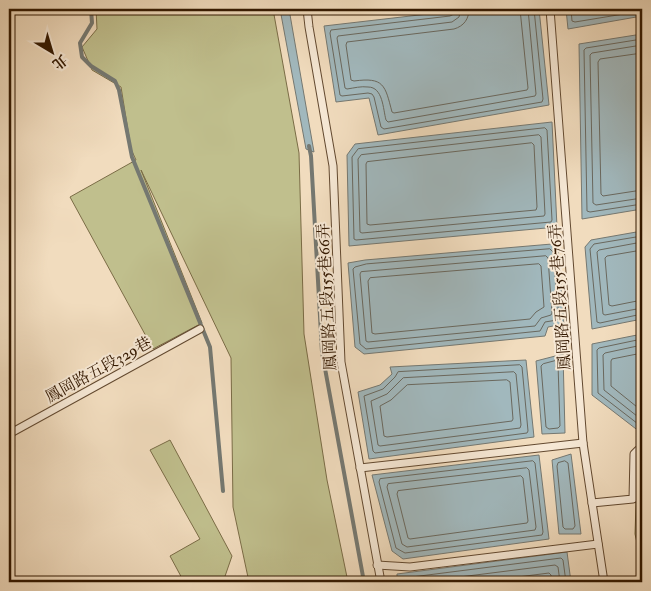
<svg xmlns="http://www.w3.org/2000/svg" width="651" height="591" font-family="'IM FELL Double Pica','Noto Serif TC',serif">
	<style>
		.green { fill: #c0bf8d; stroke: #7a6c46 }
		.water { fill: #a1b8bd; stroke: #757871 }
		.lines { fill: none; stroke-linecap: round; stroke-linejoin: round }
		.shore { stroke: #6a685e; stroke-width: 1 }
		.stream { stroke: #757871; stroke-width: 4 }
		.service-casing { stroke: #624930; stroke-width: 9 }
		.service { stroke: #f6e8d5; stroke-width: 7 }
		.labels { text-anchor: middle; stroke-width: 4; stroke-linejoin: round; paint-order: stroke }
		.street-label { font-size: 16px; fill: #331800; stroke: #f6e8d5 }
	</style>
	<rect width="100%" height="100%" fill="#f1dcbe"/>
	<filter id="stains"><feTurbulence type="fractalNoise" baseFrequency=".004" numOctaves="4"/><feColorMatrix values="0 0 0 0 .2 0 0 0 0 .09 0 0 0 0 .02 0 0 0 .5 -.17"/></filter>
	<radialGradient id="worn" r=".72"><stop offset=".6" stop-color="#630" stop-opacity="0"/><stop offset="1" stop-color="#630" stop-opacity=".3"/></radialGradient>
	<g class="green">
		<path d="M 96,9 L 273,9 L 299,153 L 304,334 L 327,480 L 348,582 L 249,582 L 233,507 L 231,358 L 141,170 L 202,323 L 153,349 L 70,197 L 136,160 L 131,149 L 121,87 L 92,70 L 82,47 L 97,29 Z"/>
		<path d="M 170,440 L 232,556 L 223,582 L 184,582 L 170,556 L 200,539 L 150,450 Z"/>
		<path d="M 642,474 L 642,565 L 635,534 L 637,475 Z"/>
	</g>
	<g class="water">
		<path d="M 280,9 L 289,9 L 314,152 L 306,149 Z"/>
		<path d="M 471,9 L 539,9 L 549,105 L 378,135 L 369,98 L 336,102 L 324,26 Z"/>
		<path d="M 566,9 L 642,9 L 642,16 L 568,29 Z"/>
		<path d="M 642,34 L 642,209 L 582,219 L 579,44 Z"/>
		<path d="M 552,122 L 557,227 L 349,246 L 347,155 L 355,144 Z"/>
		<path d="M 642,231 L 642,319 L 592,329 L 585,247 L 591,240 Z"/>
		<path d="M 552,244 L 558,249 L 564,324 L 548,327 L 545,336 L 364,354 L 355,347 L 348,263 L 365,260 Z"/>
		<path d="M 642,334 L 642,432 L 640,432 L 592,395 L 592,344 Z"/>
		<path d="M 563,354 L 565,433 L 542,434 L 536,361 Z"/>
		<path d="M 526,360 L 534,437 L 369,459 L 358,392 L 380,385 L 392,374 L 390,367 Z"/>
		<path d="M 571,454 L 581,534 L 559,534 L 552,460 Z"/>
		<path d="M 539,455 L 549,539 L 403,559 L 392,551 L 372,475 Z"/>
		<path d="M 567,552 L 571,582 L 397,582 L 397,574 Z"/>
	</g>
	<g class="lines">
		<g class="shore">
			<path d="M 455,9 L 454,14 L 450,16 L 331,30 L 330,33 L 340,95 L 342,96 L 368,93 L 372,94 L 374,97 L 381,127 L 384,129 L 542,102 L 543,99 L 534,9"/>
			<path d="M 461,9 L 459,17 L 452,22 L 338,36 L 337,38 L 345,88 L 347,89 C 354,88 361,86 368,87 C 383,87 383,109 386,120 L 388,122 L 535,96 L 536,94 L 528,9"/>
			<path d="M 469,9 C 469,19 464,26 454,29 L 347,42 L 346,45 L 351,80 L 354,81 C 384,77 385,85 392,112 L 394,113 L 527,90 L 528,88 L 520,9"/>
			<path d="M 571,9 L 572,21 L 575,22 L 642,11"/>
			<path d="M 642,39 L 586,48 L 584,50 L 587,211 L 590,212 L 642,204"/>
			<path d="M 642,45 L 592,53 L 590,55 L 593,203 L 596,205 L 642,198"/>
			<path d="M 642,53 L 600,59 L 598,62 L 601,194 L 603,196 L 642,190"/>
			<path d="M 545,128 L 547,130 L 552,220 L 551,222 L 356,240 L 354,239 L 352,157 L 358,149 Z"/>
			<path d="M 539,135 L 541,137 L 545,214 L 544,216 L 362,233 L 360,232 L 358,159 L 361,155 Z"/>
			<path d="M 532,143 L 534,145 L 537,207 L 536,210 L 370,225 L 367,224 L 366,164 L 367,162 Z"/>
			<path d="M 642,236 L 594,244 L 590,249 L 597,322 L 600,323 L 642,314"/>
			<path d="M 642,242 L 599,250 L 597,252 L 603,314 L 605,315 L 642,308"/>
			<path d="M 550,249 L 553,252 L 559,318 L 557,320 L 545,322 L 540,331 L 366,349 L 360,344 L 353,269 L 355,267 L 366,264 Z"/>
			<path d="M 642,250 L 607,256 L 605,258 L 609,305 L 612,306 L 642,300"/>
			<path d="M 546,256 L 548,258 L 552,313 L 551,315 L 541,318 L 535,326 L 368,342 L 366,341 L 360,274 L 361,272 Z"/>
			<path d="M 539,264 L 541,266 L 544,307 L 536,312 L 530,319 L 375,334 L 372,333 L 368,281 L 370,278 Z"/>
			<path d="M 642,339 L 599,348 L 597,350 L 598,393 L 642,427"/>
			<path d="M 642,345 L 605,353 L 603,355 L 604,390 L 642,420"/>
			<path d="M 642,353 L 612,359 L 611,361 L 611,386 L 642,411"/>
			<path d="M 555,361 L 558,364 L 560,426 L 558,428 L 549,429 L 546,427 L 541,366 L 543,364 Z"/>
			<path d="M 520,365 L 522,367 L 528,431 L 527,433 L 375,453 L 373,451 L 364,396 L 383,389 L 395,377 L 398,372 Z"/>
			<path d="M 514,372 L 516,374 L 521,425 L 520,428 L 380,446 L 378,445 L 371,401 L 387,394 L 403,378 Z"/>
			<path d="M 507,380 L 510,382 L 513,419 L 512,421 L 387,437 L 384,436 L 380,406 L 391,400 L 407,385 Z"/>
			<path d="M 533,461 L 535,463 L 543,532 L 542,535 L 405,553 L 396,548 L 379,482 L 380,479 Z"/>
			<path d="M 565,461 L 568,463 L 575,526 L 573,529 L 565,529 L 563,527 L 557,466 L 558,463 Z"/>
			<path d="M 527,468 L 529,470 L 536,527 L 535,530 L 407,547 L 402,544 L 387,487 L 388,484 Z"/>
			<path d="M 521,476 L 523,478 L 528,521 L 527,523 L 410,539 L 408,538 L 397,494 L 398,491 Z"/>
			<path d="M 402,582 L 402,579 L 404,578 L 561,558 L 563,560 L 566,582"/>
			<path d="M 420,582 L 555,565 L 558,567 L 560,582"/>
			<path d="M 479,582 L 549,573 L 551,575 L 552,582"/>
		</g>
		<g class="stream">
			<path d="M 91,9 L 92,23 L 80,43 L 82,57 L 91,66 L 115,81 L 119,90 L 132,157 L 210,347 L 223,491"/>
			<path d="M 309,146 L 311,156 L 322,352 L 364,582"/>
		</g>
		<g class="service-casing">
			<g id="service">
				<path d="M 307,9 L 309,27 L 333,166 L 341,362 L 381,582"/>
				<path d="M 550,9 L 583,443 L 604,582"/>
				<path d="M 9,434 L 200,329"/>
				<path d="M 360,468 L 583,443"/>
				<path d="M 592,503 L 633,499 L 634,454 L 638,450 L 642,448"/>
				<path d="M 377,565 L 410,567 L 598,544"/>
			</g>
		</g>
		<use href="#service" class="service"/>
	</g>
	<g class="labels">
		<g class="street-label">
			<text transform="translate(326 297) rotate(-93)" y="6">鳳岡路五段155巷66弄</text>
			<text transform="translate(559 297) rotate(-94)" y="6">鳳岡路五段155巷76弄</text>
			<text transform="translate(98 369) rotate(-29)" y="6">鳳岡路五段329巷</text>
		</g>
	</g>
	<rect width="651" height="591" fill="none" stroke="#f1dcbe" stroke-width="30"/>
	<rect x="10" y="10" width="631" height="571" fill="none" stroke="#331800" stroke-width="2.5"/>
	<rect x="15" y="15" width="621" height="561" fill="none" stroke="#331800"/>
	<g transform="translate(52 52) rotate(142)" stroke="#f6e8d5" stroke-width="4" paint-order="stroke">
	<path d="M0-4L9 19L0 12L-9 19Z" fill="#331800"/>
	<text y="-8" font-size="14" font-weight="bold" text-anchor="middle" fill="#331800">北</text>
	</g>
	<rect width="100%" height="100%" filter="url(#stains)"/>
	<rect width="100%" height="100%" fill="url(#worn)"/>
</svg>
